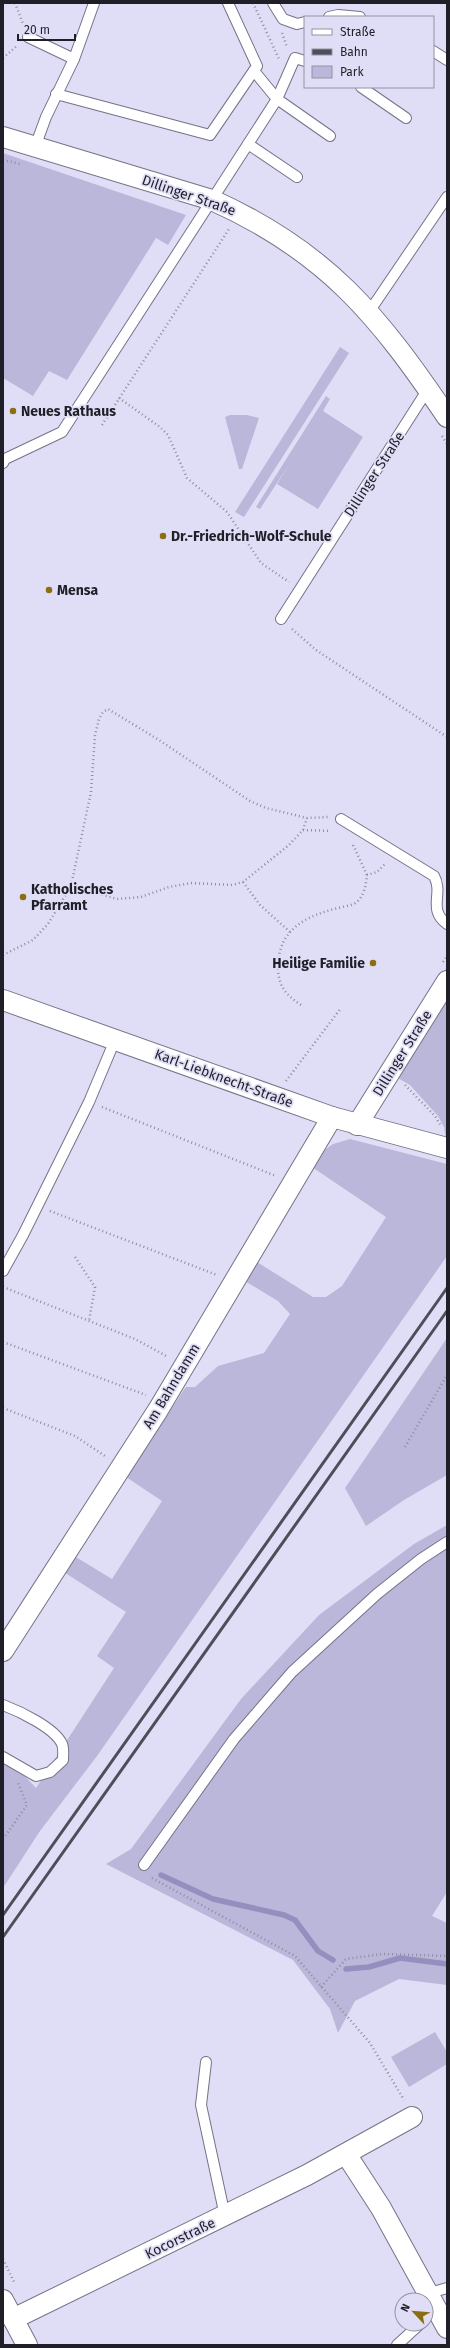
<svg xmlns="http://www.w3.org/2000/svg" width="450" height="2348" font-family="'Fira Sans',sans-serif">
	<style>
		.green { fill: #bab7da }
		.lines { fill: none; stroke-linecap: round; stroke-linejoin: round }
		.stream { stroke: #948fbe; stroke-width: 5.5 }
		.lane-casing { stroke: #757388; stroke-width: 12 }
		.street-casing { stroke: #757388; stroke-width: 22 }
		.path { stroke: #8f8d9f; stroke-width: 2.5; stroke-dasharray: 1 3; stroke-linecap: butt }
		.lane { stroke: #fff; stroke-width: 10 }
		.street { stroke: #fff; stroke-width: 20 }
		.rail { stroke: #4f4d5a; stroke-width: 3 }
		.poi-dot { fill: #8c6d0f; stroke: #e0def6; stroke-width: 1.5 }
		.labels { text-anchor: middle; stroke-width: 3.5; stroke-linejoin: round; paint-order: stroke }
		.street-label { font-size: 14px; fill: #201f28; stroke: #e0def6 }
		.poi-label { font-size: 14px; font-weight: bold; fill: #201f28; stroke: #e0def6; text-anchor: start }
	</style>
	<rect width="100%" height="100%" fill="#e0def6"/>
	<g class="green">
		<path d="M 3,153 L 186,215 L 168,245 L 156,238 L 67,380 L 49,371 L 33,396 L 3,378 Z"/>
		<path d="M 340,347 L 349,353 L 244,517 L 235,512 Z"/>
		<path d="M 326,396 L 330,399 L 323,411 L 363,437 L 318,509 L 277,484 L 290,463 L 260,509 L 256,507 Z"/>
		<path d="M 230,415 L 247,415 L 259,418 L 242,469 L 239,469 L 225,417 Z"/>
		<path d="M 447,967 L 447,1146 L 444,1127 L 438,1116 L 410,1085 L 382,1069 Z"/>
		<path d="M 350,1139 L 447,1164 L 447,1256 L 97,1756 L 40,1831 L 3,1888 L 3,1753 L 36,1788 L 114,1668 L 97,1656 L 126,1612 L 56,1567 L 66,1551 L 112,1579 L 162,1501 L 126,1477 L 183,1391 L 186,1387 L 195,1387 L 218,1366 L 264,1353 L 290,1314 L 278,1301 L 238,1277 L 249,1257 L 313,1297 L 326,1297 L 342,1286 L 386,1217 L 306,1163 L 333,1144 Z"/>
		<path d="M 447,1338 L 447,1475 L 404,1500 L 366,1526 L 345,1488 Z"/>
		<path d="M 447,1525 L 447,1892 L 432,1916 L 447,1923 L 447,1985 L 399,1979 L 355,2001 L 338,2033 L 330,2009 L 293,1960 L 106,1864 L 131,1849 L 241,1699 L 319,1615 L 414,1544 Z"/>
		<path d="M 435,2032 L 447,2052 L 447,2064 L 409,2087 L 391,2057 Z"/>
	</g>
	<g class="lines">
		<g class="stream">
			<path d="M 161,1875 L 213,1899 L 284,1915 L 295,1920 L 318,1951 L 333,1960"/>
			<path d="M 346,1969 L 369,1967 L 400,1958 L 447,1964"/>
		</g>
		<g class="lane-casing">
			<g id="lane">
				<path d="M 273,3 L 283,19 L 297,24 L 305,22"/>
				<path d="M 329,17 L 338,15 L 360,17"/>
				<path d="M 28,37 L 74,59"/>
				<path d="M 433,51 L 447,60"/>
				<path d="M 254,71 L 277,99 L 295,58 L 305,61"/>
				<path d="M 361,87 L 406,118"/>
				<path d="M 56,94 L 210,135 L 257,66 L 228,3"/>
				<path d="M 248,144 L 277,99 L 330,136"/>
				<path d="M 35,147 L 46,117 L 74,59 L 94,3"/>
				<path d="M 369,312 L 447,197"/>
				<path d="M 3,463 L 5,459 L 62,432 L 248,144 L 297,177"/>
				<path d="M 281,619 L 428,389"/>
				<path d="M 341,819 L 434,876 C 444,894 427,909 447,924"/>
				<path d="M 3,1271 L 23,1235 L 89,1102 L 115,1040"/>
				<path d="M 3,1705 C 19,1711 55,1728 62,1744 C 64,1748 63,1755 63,1760 L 50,1772 L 36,1776 L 3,1757"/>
				<path d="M 144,1865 L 234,1739 L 292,1672 L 377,1594 L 421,1559 L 447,1542"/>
				<path d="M 206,2062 L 201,2105 L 225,2216"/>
				<path d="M 430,2293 L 447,2288"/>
				<path d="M 397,2345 L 420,2324"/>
			</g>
		</g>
		<g class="street-casing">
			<g id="street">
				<path d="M 3,137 L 212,200 C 326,251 379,316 447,417"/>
				<path d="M 3,1000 L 332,1117 L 447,1148"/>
				<path d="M 357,1125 L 447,981"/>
				<path d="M 3,1651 L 158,1410 L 332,1117"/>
				<path d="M 346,2154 L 381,2208 L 447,2328"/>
				<path d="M 3,2300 L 27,2345"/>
				<path d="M 13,2319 L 307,2175 L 412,2117"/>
			</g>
		</g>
		<g class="path">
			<path d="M 15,3 L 23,24"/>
			<path d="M 253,3 L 279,59"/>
			<path d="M 282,33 L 287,47"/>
			<path d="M 3,58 L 18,45"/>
			<path d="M 3,160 L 20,164"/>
			<path d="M 119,398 L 160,427 L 168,435 L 187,478 L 227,512 L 261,563 L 289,582"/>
			<path d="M 102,425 L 229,229"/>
			<path d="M 442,436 L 447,444"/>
			<path d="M 292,629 L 316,650 L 447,737"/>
			<path d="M 303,830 L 331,831"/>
			<path d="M 353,845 L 367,875"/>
			<path d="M 243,882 L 260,905 L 290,932"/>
			<path d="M 71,886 L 117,899 L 141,897 L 169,887 L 191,883 L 232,885 L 243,882 L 289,845 L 303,830 L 307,818"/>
			<path d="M 3,955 L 33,940 L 48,924 L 71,886 L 91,792 L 95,735 L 99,719 L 103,712 L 108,709 L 159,740 L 250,801 L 266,808 L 307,818 L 328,817"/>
			<path d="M 443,962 L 447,956"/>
			<path d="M 301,1005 C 285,994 278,986 278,966 C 279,928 307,916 338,908 C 345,906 353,906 358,901 C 365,893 366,884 367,875 L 377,872 L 386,863"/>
			<path d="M 286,1081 L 341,1008"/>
			<path d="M 405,1085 L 435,1116 L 441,1126"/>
			<path d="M 102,1107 L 276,1176"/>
			<path d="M 50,1211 L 217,1275"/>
			<path d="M 75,1257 L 95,1287 L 89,1321"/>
			<path d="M 3,1287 L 135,1339 L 168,1357"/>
			<path d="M 3,1342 L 146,1395"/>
			<path d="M 3,1408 L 75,1436 L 105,1456"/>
			<path d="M 405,1447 L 447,1375"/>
			<path d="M 3,1839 L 27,1805 L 18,1783"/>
			<path d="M 152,1878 L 295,1956 L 370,2043 L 404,2100"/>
			<path d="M 321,1987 L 346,1959 L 383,1954 L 447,1956"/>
			<path d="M 3,2259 L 15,2284"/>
		</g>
		<use href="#lane" class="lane"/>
		<use href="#street" class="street"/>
		<g class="rail">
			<path d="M 3,1915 L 447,1288"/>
			<path d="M 3,1937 L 447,1311"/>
		</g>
	</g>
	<g class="poi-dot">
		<circle cx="13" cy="411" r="4"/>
		<circle cx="163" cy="536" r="4"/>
		<circle cx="49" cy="590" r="4"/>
		<circle cx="23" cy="897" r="4"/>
		<circle cx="373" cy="963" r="4"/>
	</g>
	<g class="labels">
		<g class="street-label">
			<text transform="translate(189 195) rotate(19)" y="5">Dillinger Straße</text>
			<text transform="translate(374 474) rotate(-57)" y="5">Dillinger Straße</text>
			<text transform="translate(402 1053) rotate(-58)" y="5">Dillinger Straße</text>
			<text transform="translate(224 1078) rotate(20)" y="5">Karl-Liebknecht-Straße</text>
			<text transform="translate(171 1386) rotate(-59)" y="5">Am Bahndamm</text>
			<text transform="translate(180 2238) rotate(-26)" y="5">Kocorstraße</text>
		</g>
		<g class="poi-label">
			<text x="21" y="416">Neues Rathaus</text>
			<text x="171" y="541">Dr.-Friedrich-Wolf-Schule</text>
			<text x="57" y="595">Mensa</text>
			<text x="31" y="894">Katholisches<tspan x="31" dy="16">Pfarramt</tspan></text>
			<text x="365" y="968" text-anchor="end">Heilige Familie</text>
		</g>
	</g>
	<rect width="450" height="2348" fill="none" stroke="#201f28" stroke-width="8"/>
	<rect x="304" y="16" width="130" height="72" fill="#e0def6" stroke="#9392a4"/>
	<rect x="312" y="29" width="20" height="6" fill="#ffffff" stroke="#9392a4"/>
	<text x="340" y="36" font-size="12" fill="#201f28">Straße</text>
	<rect x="312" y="49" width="20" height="6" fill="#4f4d5a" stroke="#9392a4"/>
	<text x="340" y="56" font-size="12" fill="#201f28">Bahn</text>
	<rect x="312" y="66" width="20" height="12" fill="#bab7da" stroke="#9392a4"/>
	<text x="340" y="76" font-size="12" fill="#201f28">Park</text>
	<g transform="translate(414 2312) rotate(296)"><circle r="19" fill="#e0def6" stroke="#9392a4"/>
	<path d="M0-3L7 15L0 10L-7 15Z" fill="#8c6d0f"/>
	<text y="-6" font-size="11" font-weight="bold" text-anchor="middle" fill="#201f28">N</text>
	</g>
	<path d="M18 34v6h57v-6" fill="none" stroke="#201f28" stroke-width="2"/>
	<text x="24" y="34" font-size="12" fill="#201f28" stroke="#e0def6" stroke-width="3" paint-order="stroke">20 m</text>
</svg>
